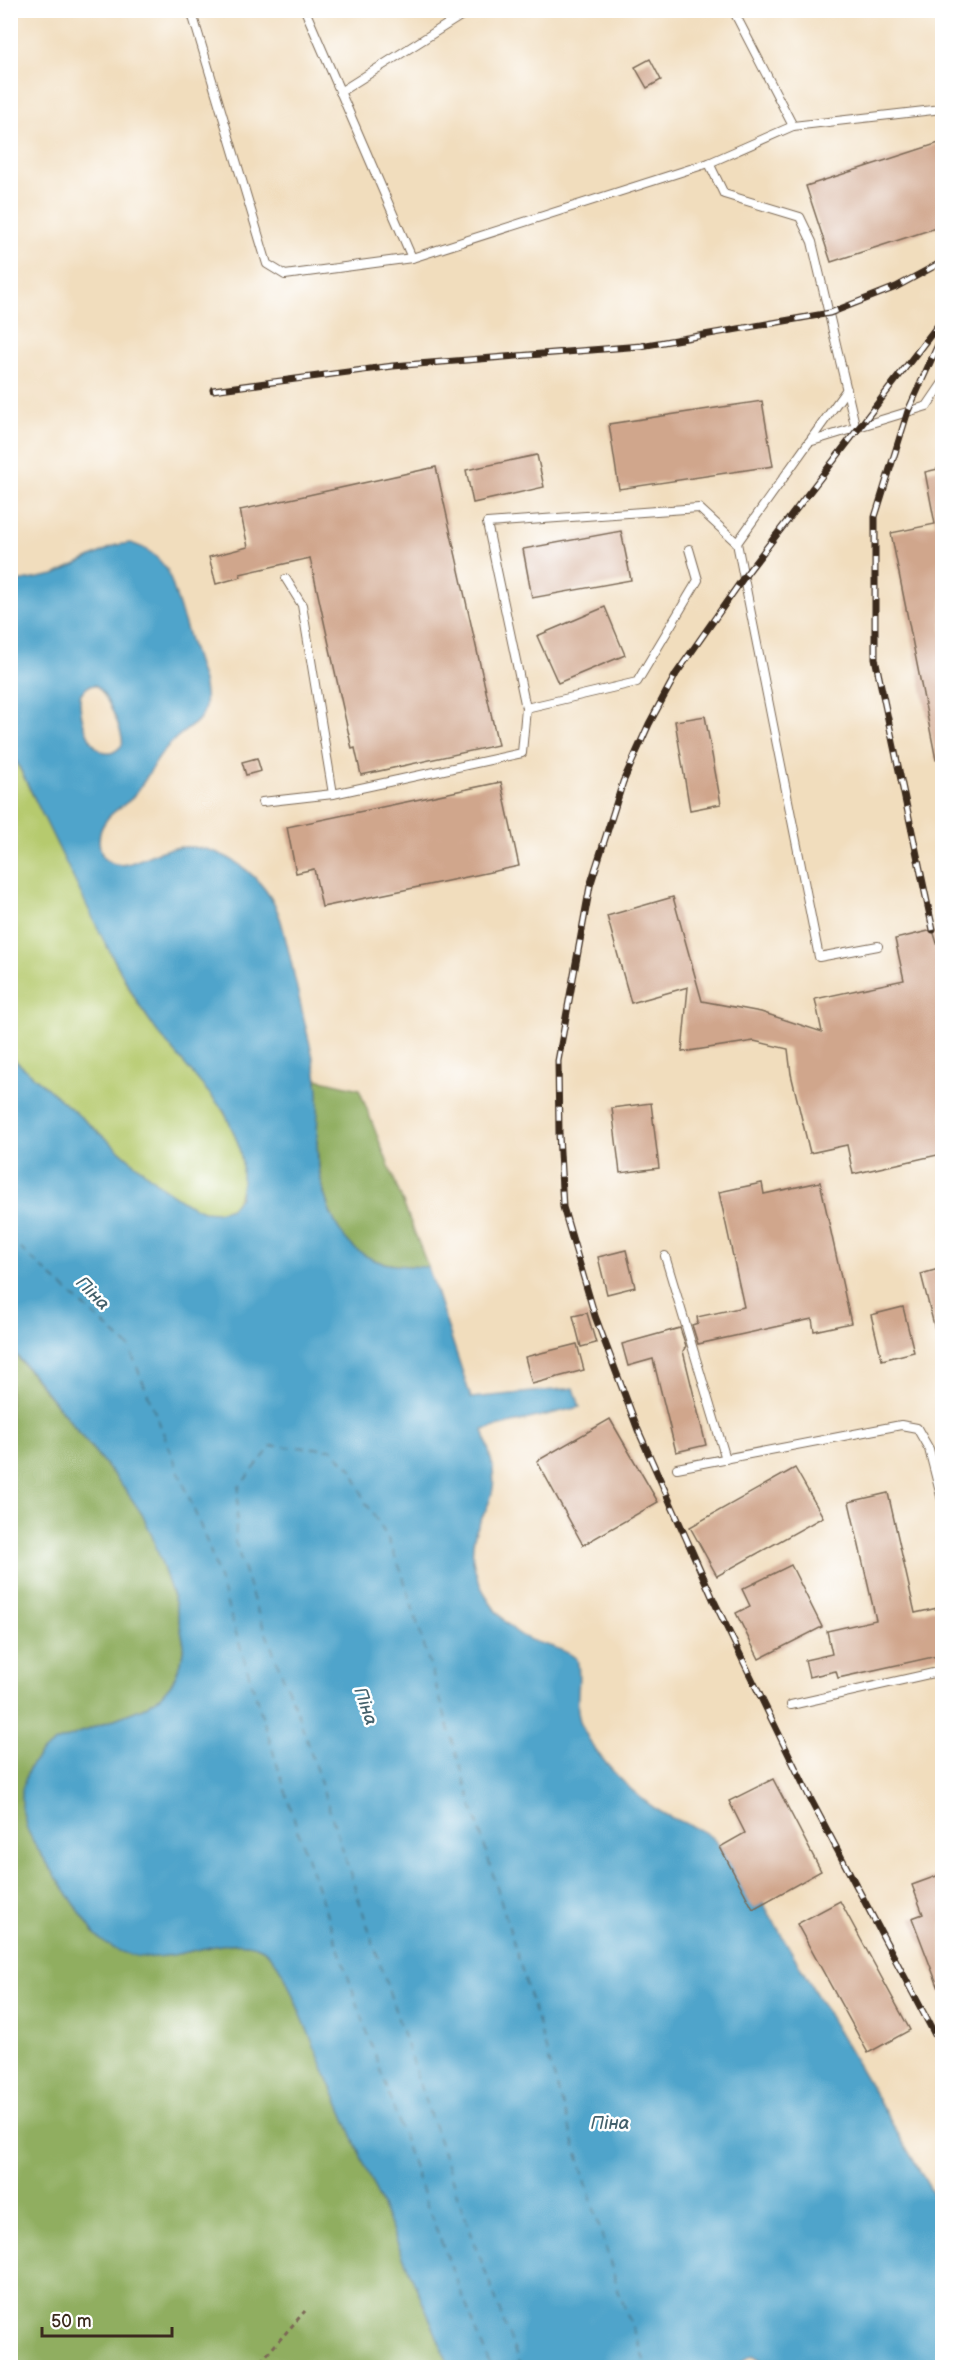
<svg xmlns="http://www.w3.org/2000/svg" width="953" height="2378" font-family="'Balsamiq Sans',sans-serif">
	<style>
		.green { fill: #b6ca6e; stroke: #787a46; stroke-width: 1.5 }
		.forest { fill: #90ae61; stroke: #666c40; stroke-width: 1.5 }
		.water { fill: #4fa4cb; stroke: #456774; stroke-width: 1.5; fill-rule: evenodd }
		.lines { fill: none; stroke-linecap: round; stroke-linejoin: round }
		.ferry { stroke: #44616c; stroke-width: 1.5; stroke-dasharray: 8 6; stroke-linecap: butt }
		.building { fill: #d0a68c }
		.service-casing { stroke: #7b6956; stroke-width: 10 }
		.path { stroke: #7b6956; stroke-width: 3; stroke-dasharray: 4.5 4.5; stroke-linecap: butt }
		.service { stroke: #fff; stroke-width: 8 }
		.rail-casing { stroke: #3b2a1e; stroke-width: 7 }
		.rail { stroke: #fff; stroke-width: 4.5; stroke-dasharray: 14; stroke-linecap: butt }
		.labels { text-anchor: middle; stroke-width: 5; stroke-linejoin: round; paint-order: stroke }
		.water-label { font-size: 18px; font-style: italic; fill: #44616c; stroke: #fff }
	</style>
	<rect width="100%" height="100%" fill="#fff"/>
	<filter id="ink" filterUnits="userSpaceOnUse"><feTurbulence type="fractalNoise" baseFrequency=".0167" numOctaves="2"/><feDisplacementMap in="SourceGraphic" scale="12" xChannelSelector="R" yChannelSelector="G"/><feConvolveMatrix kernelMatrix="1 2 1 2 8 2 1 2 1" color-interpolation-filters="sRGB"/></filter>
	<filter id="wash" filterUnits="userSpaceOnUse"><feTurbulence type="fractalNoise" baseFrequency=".008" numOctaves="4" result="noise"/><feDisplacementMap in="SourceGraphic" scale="24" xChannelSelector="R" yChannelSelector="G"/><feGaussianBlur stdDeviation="1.35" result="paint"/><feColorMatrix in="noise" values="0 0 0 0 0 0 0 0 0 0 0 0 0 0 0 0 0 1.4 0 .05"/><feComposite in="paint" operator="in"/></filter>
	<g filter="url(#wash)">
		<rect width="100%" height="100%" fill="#f1ddbd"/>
		<path class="green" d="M 10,750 C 35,799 59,848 83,897 C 100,932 117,968 137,1002 C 166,1050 219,1086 237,1141 C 247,1169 247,1224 203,1211 C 188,1207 175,1196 163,1188 L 11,1057 Z"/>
		<g class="forest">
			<path d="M 317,1079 L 359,1089 L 428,1267 C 408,1266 387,1266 369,1258 C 330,1240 319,1182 317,1144 C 316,1123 319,1101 317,1079 Z"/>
			<path d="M 10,1348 L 125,1489 L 142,1514 L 153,1538 L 175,1602 L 184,1644 L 181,1663 L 172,1683 L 160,1697 L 143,1708 L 56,1742 L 41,1753 L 29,1768 L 27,1829 L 37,1848 L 96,1936 C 133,1968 172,1954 216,1946 C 230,1943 247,1941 261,1948 C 272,1954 279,1967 285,1977 L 450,2367 L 11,2367 Z"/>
		</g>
		<path class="water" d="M 130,543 C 148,548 157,556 168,571 L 203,681 C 213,726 191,720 168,746 C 154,761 146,782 132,798 C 123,807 111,811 105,822 C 100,829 98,839 100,848 C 102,861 115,867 127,864 C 143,860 157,850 174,848 C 221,841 268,877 281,921 C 290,953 296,986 304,1019 C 308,1039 315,1060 317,1081 C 320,1100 317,1120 317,1140 C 317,1179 329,1236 366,1256 C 385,1267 407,1266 428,1267 L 471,1398 L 574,1388 L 580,1407 L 483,1430 C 488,1449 496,1469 493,1488 C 491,1506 480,1518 475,1534 C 465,1569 489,1609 515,1631 C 533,1646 559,1644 577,1659 C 583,1682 572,1704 582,1726 C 596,1758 636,1799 666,1815 C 681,1823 698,1826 711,1837 C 726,1849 743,1890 753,1908 L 763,1903 L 942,2209 L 942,2366 L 938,2368 L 772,2367 L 753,2355 L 728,2368 L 450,2367 L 285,1977 C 279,1967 272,1954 261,1948 C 247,1941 230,1943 215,1946 C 169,1955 135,1970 96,1936 L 37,1848 L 27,1829 L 22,1809 L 22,1789 L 29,1768 L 41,1753 L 56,1742 L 143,1708 L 160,1697 L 172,1683 L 181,1663 L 184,1644 L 175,1602 L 153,1538 L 142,1514 L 125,1489 L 11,1348 L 11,1057 L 163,1188 L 186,1203 L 203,1211 L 218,1212 L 231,1208 L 240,1197 L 242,1181 L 242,1163 L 238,1143 L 224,1111 L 156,1030 L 138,1003 L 103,939 L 11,750 L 11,583 L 54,575 L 116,545 ZM 95,685 C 105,690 125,735 122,745 C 97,775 75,714 81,693 L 89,686 Z"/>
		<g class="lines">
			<g class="ferry">
				<path d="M 10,1239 L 129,1347 L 210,1550 L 298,1831 L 426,2203 L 491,2368"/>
				<path d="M 521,2368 L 460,2203 L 419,2083 L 300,1720 L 255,1605 L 235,1541 L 239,1487 L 272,1446 L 331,1449 L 352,1469 L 366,1503 L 386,1535 L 402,1573 L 619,2292 L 647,2368"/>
			</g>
		</g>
		<g id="blocks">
			<g class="building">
				<path d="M 650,59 L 661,80 L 647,88 L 635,67 Z"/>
				<path d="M 942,142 L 942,226 L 831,262 L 806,186 Z"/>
				<path d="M 762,401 L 773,466 L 619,489 L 609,424 Z"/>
				<path d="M 537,455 L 544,487 L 473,503 L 466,470 Z"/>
				<path d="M 436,467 L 498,745 L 361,775 L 355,748 L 352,749 L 310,558 L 240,574 L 241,577 L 216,584 L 209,557 L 248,547 L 240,510 Z"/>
				<path d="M 942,468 L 942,759 L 936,760 L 891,533 L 935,524 L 925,472 Z"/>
				<path d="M 621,531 L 631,580 L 532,598 L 523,549 Z"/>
				<path d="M 605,607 L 625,655 L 558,683 L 537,636 Z"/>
				<path d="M 705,716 L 721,804 L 690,810 L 675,721 Z"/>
				<path d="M 257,758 L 261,771 L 246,775 L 242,762 Z"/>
				<path d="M 501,782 L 519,866 L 322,907 L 314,869 L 296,873 L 287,827 Z"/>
				<path d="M 673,897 L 702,1001 L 761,1012 L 822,1032 L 815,999 L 904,980 L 895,939 L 933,930 L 942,960 L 942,1154 L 853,1174 L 847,1145 L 810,1153 L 791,1074 L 788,1049 L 754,1041 L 682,1052 L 688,987 L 631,1003 L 607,916 Z"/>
				<path d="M 651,1103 L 659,1168 L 620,1173 L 612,1108 Z"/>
				<path d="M 820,1182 L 851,1323 L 814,1331 L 812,1319 L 698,1344 L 692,1325 L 698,1323 L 697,1317 L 744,1307 L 719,1192 L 762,1183 L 764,1194 Z"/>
				<path d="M 626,1250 L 635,1287 L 607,1294 L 598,1257 Z"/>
				<path d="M 942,1268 L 942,1337 L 937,1337 L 921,1274 Z"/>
				<path d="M 903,1307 L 914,1352 L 882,1360 L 871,1315 Z"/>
				<path d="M 587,1313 L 596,1343 L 581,1347 L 573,1316 Z"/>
				<path d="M 680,1328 L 686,1346 L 683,1351 L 706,1445 L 676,1452 L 653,1359 L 628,1366 L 622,1344 Z"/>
				<path d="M 577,1344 L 584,1370 L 532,1384 L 525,1357 Z"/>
				<path d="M 610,1419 L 658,1502 L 583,1545 L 537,1461 Z"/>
				<path d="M 795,1468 L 823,1517 L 717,1576 L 690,1527 Z"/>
				<path d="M 888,1493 L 915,1613 L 942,1607 L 942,1655 L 838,1678 L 836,1671 L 809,1677 L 805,1660 L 832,1654 L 827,1631 L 876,1620 L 849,1502 Z"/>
				<path d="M 791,1565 L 822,1627 L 759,1659 L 736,1613 L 750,1606 L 742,1589 Z"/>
				<path d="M 773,1779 L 821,1871 L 753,1909 L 720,1847 L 745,1833 L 729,1801 Z"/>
				<path d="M 942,1874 L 942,1994 L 941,1994 L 912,1918 L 923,1914 L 912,1885 Z"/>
				<path d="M 840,1901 L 910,2030 L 868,2053 L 797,1924 Z"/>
			</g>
		</g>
	</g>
	<g filter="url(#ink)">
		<use href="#blocks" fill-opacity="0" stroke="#7b6956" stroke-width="1.5"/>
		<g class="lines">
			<g class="service-casing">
				<g id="service">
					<path d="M 191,10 L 267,264 L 285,275 L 412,258"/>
					<path d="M 305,10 L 412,258 L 709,163 L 793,126"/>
					<path d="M 733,10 L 793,126 L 942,109"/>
					<path d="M 340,92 L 470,10"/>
					<path d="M 709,163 L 724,194 L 800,217 L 812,242 L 856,429"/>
					<path d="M 809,442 L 847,389"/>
					<path d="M 286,579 L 302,605 L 333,794"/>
					<path d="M 526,708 L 637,682 L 698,580 L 689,549"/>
					<path d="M 262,802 L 333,794 L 522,753 L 526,708 L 487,523 L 699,508 L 737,543"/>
					<path d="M 878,946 L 819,957 L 737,543 L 809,442 L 927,406 L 942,384"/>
					<path d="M 665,1256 L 726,1459"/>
					<path d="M 677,1468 L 901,1425 L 917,1428 L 929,1449 L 942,1500"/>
					<path d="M 791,1705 L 942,1671"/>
				</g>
			</g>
			<path class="path" d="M 255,2368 L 305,2311"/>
			<use href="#service" class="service"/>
			<g class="rail-casing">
				<g id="rail">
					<path d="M 942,320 L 744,577 L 676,674 L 649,724 L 623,782 L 590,886 L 558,1061 L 559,1134 L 563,1207 L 595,1316 L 638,1430 L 714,1601 L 810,1798 L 942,2048"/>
					<path d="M 213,390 L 393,366 L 641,346 L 830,313 L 896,287 L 942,262"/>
					<path d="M 933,930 L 875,658 L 875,517 L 908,411 L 942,336"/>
				</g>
			</g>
			<use href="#rail" class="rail"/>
		</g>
	</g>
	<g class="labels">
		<g class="water-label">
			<text transform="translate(93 1293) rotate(45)" y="6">Піна</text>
			<text transform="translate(366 1706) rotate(71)" y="6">Піна</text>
			<text x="610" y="2129">Піна</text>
		</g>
	</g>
	<rect width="953" height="2378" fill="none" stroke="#fff" stroke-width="36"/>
	<path d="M42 2327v9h130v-9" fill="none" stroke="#3b2a1e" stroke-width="3"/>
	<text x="51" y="2327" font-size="18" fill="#3b2a1e" stroke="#ffffff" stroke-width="4.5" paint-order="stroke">50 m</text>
</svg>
